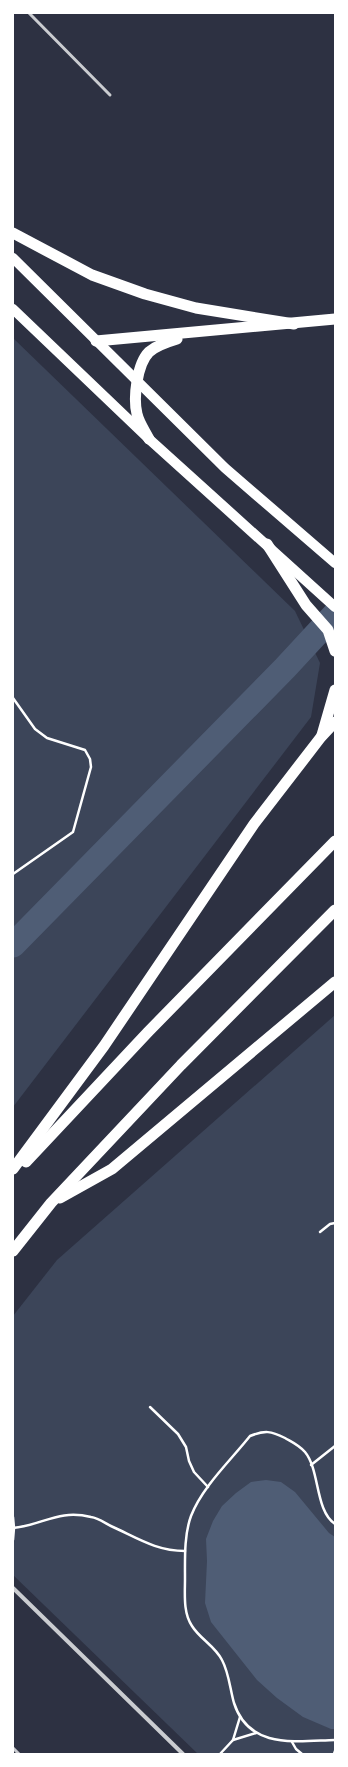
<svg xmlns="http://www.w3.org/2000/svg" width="348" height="1767" font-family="Mulish,sans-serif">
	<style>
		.green { fill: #3c4559 }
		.water { fill: #4f5d75 }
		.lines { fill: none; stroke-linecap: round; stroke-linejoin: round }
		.river { stroke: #4f5d75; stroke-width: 25 }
		.path { stroke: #fff; stroke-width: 2.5 }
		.service { stroke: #caccd0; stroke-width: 3 }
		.minor { stroke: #caccd0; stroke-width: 4 }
		.primary { stroke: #fff; stroke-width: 10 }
		.motorway { stroke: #fff; stroke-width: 11 }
	</style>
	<rect width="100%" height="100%" fill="#2d3142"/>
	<g class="green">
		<path d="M 13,338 L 295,611 L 320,663 L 311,717 L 13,1107 Z"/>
		<path d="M 335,1015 L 335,1754 L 198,1754 L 13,1575 L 13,1316 L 57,1260 Z"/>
	</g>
	<path class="water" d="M 266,1480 L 281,1482 L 295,1492 L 329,1533 L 335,1537 L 335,1729 L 331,1729 L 303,1717 L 277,1698 L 257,1680 L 211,1622 L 205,1603 L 207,1561 L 206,1539 L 213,1521 L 222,1506 L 236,1493 L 251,1482 Z"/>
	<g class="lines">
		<path class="river" d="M 13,945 L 285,668 L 335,614"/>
		<g class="path">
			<path d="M 13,698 L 35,729 L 47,738 L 85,750 L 90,759 L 91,767 L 73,832 L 13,874"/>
			<path d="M 320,1232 L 330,1224 L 335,1223"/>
			<path d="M 150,1407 L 178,1434 L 186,1447 L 189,1461 L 194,1472 L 208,1487"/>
			<path d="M 311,1465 L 335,1446"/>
			<path d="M 13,1517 L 14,1528 L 13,1540"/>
			<path d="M 335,1524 C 315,1511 320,1470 305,1452 C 299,1445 292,1442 285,1438 C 271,1431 265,1430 250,1436 C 231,1460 202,1487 191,1516 C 184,1535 185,1559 185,1579 C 185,1594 183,1613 192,1626 C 200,1639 215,1646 222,1660 C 229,1673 230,1689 234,1703 C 249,1750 297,1741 335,1740"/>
			<path d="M 13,1528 C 43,1525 58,1509 91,1517 C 99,1518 106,1524 113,1527 C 139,1539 157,1551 185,1551"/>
			<path d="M 233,1740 L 240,1717"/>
			<path d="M 292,1742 L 296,1749 L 302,1754"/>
			<path d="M 220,1754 L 233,1740 L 256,1733"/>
			<path d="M 334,1754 L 335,1751"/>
		</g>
		<g class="service">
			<path d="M 29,13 L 110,95"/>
			<path d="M 13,1748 L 19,1754"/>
		</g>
		<path class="minor" d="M 13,1588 L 183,1754"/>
		<g class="primary">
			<path d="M 13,258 L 225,468 L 335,563"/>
			<path d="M 13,309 L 149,439 L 335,607"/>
		</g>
		<g class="motorway">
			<path d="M 13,233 L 92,275 L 145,294 L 196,308 L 294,324"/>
			<path d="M 96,341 L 335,319"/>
			<path d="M 149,439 C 145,431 139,423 137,414 C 133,398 137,364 149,352 C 157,345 167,342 177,339"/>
			<path d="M 267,544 L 306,605 L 328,630 L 335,651"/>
			<path d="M 322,735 L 335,690"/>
			<path d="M 26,1162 L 148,1032 L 335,841"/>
			<path d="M 13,1169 L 104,1046 L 254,824 L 321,737 L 335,722"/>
			<path d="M 60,1198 L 112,1169 L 335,982"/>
			<path d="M 13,1251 L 51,1203 L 181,1065 L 335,910"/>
		</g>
	</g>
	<rect width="348" height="1767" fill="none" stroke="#ffffff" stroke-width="28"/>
</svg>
